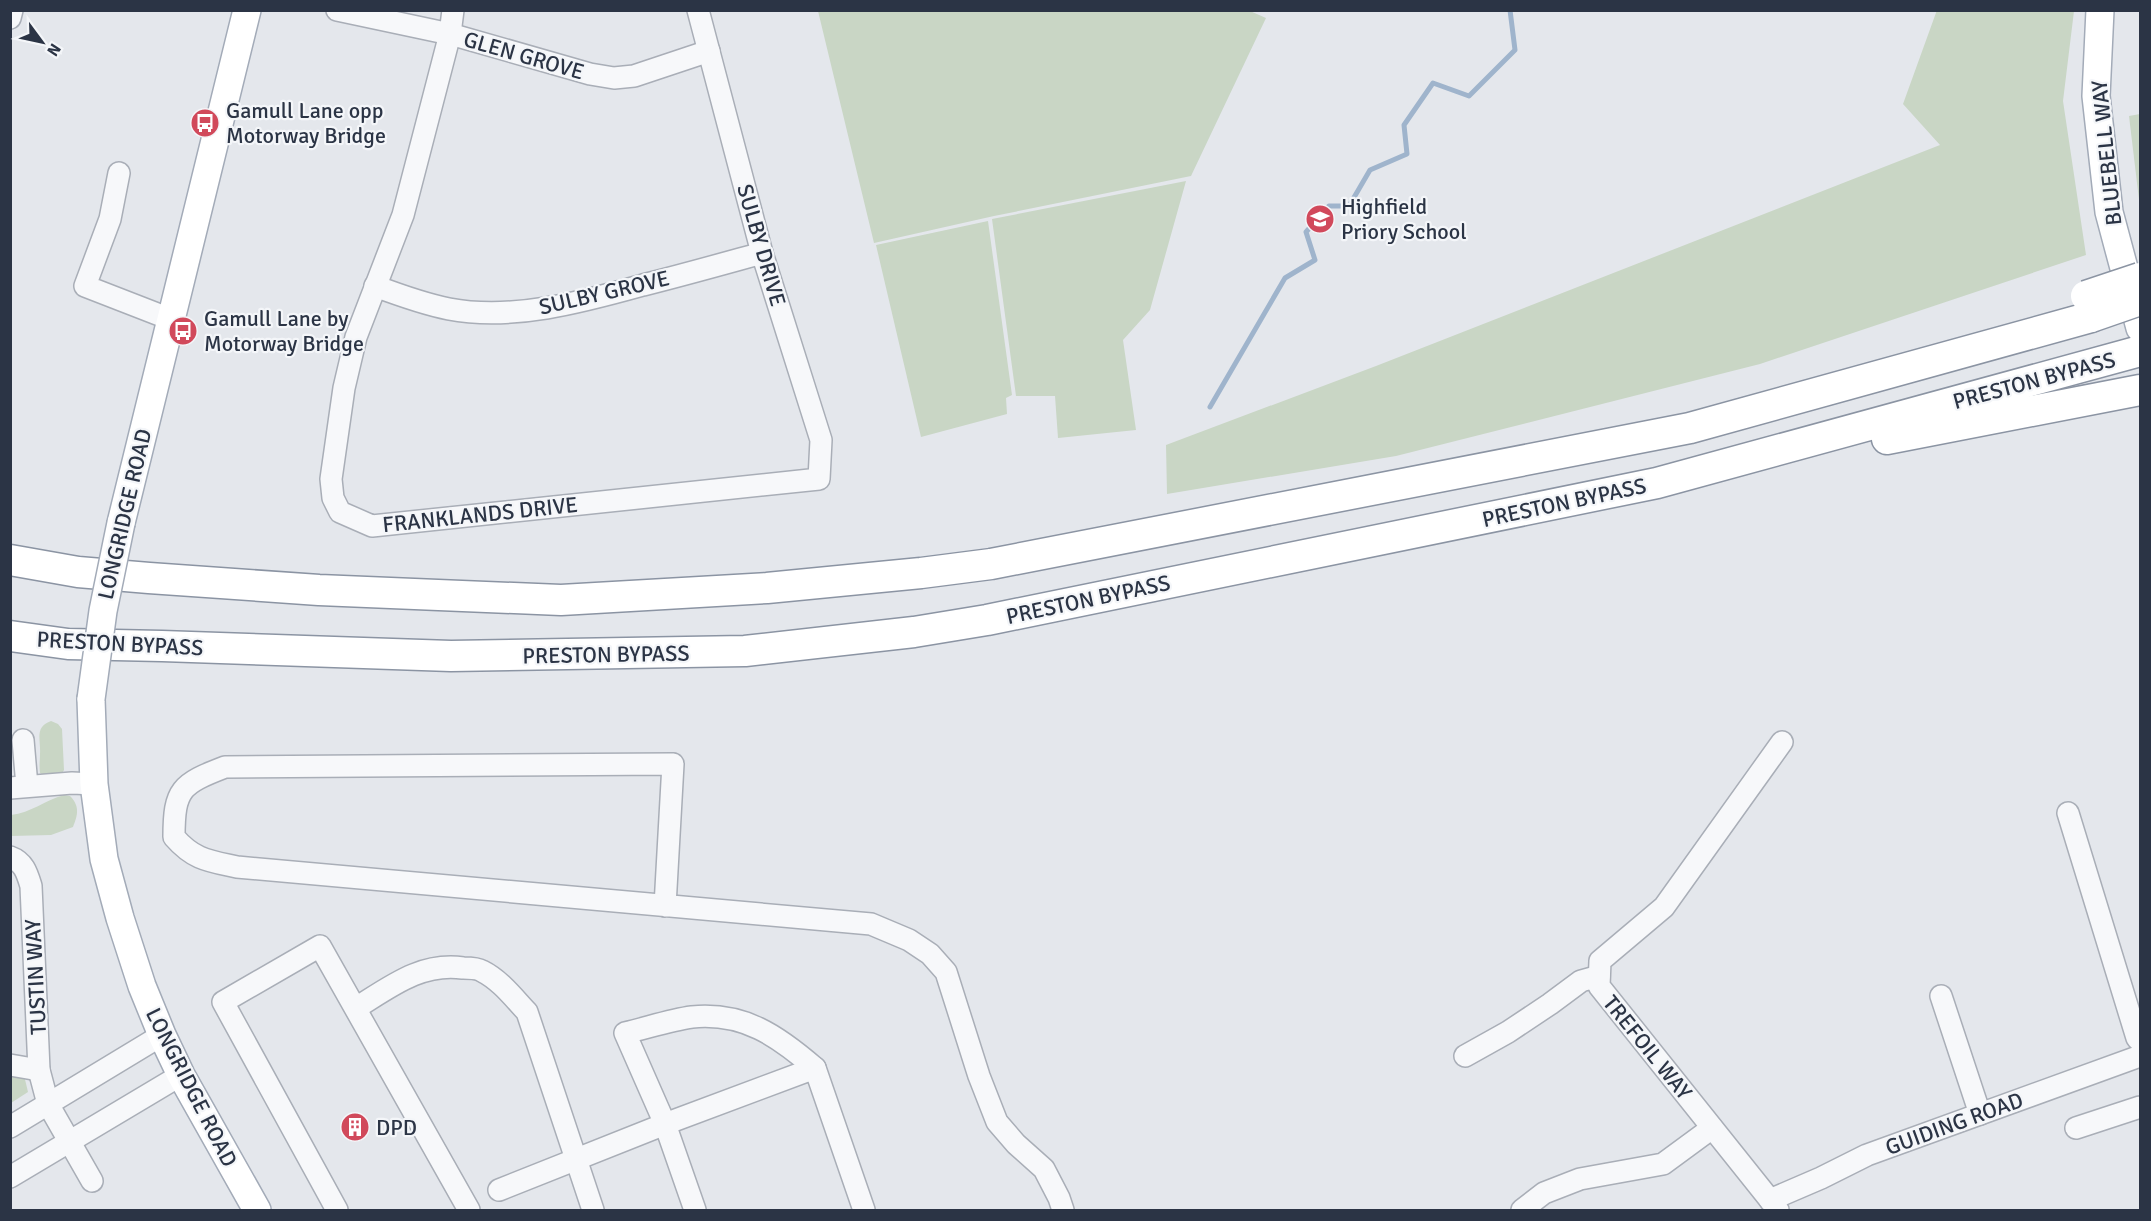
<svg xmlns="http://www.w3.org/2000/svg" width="2151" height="1221" font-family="Signika,sans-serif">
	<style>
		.green { fill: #c9d6c5 }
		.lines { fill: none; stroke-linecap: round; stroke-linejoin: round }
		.stream { stroke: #9fb4cc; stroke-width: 5 }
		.minor-casing { stroke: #a9aeb7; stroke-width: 24 }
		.major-casing { stroke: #a3abb8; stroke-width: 30 }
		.highway-casing { stroke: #8b94a3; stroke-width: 33 }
		.minor { stroke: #f7f8fa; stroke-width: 21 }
		.major { stroke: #fff; stroke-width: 27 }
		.highway { stroke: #fff; stroke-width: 30 }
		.major-bridge-casing { stroke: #a3abb8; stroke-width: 30; stroke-linecap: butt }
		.highway-bridge-casing { stroke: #8b94a3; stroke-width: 33; stroke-linecap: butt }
		.major-bridge { stroke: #fff; stroke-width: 27 }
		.highway-bridge { stroke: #fff; stroke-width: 30 }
		.labels { text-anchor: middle; stroke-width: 4.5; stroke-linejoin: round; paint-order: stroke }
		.street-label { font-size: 22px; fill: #2b3445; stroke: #f4f6f9 }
		.poi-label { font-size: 22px; fill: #2b3445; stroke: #f4f6f9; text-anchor: start }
	</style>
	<rect width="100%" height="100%" fill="#e4e7ec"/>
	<g class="green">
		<path d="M 1937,10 L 2074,11 L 2063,101 L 2086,255 L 1760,364 L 1396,456 L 1167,494 L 1166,445 L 1376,366 L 1940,145 L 1903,104 Z"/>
		<path d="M 1250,11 L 1266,18 L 1191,176 L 994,216 L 874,243 L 818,11 Z"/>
		<path d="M 2140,114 L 2140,208 L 2129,116 Z"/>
		<path d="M 1186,181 L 1150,310 L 1123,340 L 1136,430 L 1058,438 L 1055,396 L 1016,396 L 992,219 Z"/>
		<path d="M 988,221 L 1012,395 L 1006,398 L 1007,414 L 921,437 L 876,245 Z"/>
		<path d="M 51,721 L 58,724 L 62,729 L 64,770 L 60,777 L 50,779 L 40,773 C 39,765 40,761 40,754 C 41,740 34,727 51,721 Z"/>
		<path d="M 64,795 L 70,796 C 80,806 78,815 73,827 L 51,835 L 11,836 L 11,815 C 31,813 45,800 64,795 Z"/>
		<path d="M 11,1070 L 23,1071 L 28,1092 L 11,1103 Z"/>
	</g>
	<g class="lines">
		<path class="stream" d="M 1210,407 L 1285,278 L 1315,260 L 1306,232 L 1329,206 L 1349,206 L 1370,170 L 1407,154 L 1404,125 L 1433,83 L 1469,96 L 1515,50 L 1510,10"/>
		<g class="minor-casing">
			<g id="minor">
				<path d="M 337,10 L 450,34 L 590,74 L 614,78 L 634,76 L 709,51"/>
				<path d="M 453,10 L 450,34 L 403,215 L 356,337 L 344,388 L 331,479 L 333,498 L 340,512 L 372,526 L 819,479 L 821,440 L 762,253 L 698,10"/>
				<path d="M 10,18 L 12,10"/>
				<path d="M 119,173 L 110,219 L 85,286 L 170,319"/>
				<path d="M 375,286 C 399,295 424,304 449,309 C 513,321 582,302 643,285 C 683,275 722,264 762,253"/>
				<path d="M 23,740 L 27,786"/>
				<path d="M 10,788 L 72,783 L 94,784"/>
				<path d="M 2068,813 L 2137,1038 L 2140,1041"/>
				<path d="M 10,857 C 24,862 27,873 31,886 L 39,1070 L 48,1104 L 92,1181"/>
				<path d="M 665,906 L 673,764 L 225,767 C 181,784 174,789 174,837 C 194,860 209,861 237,867 L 871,924 L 909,940 L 930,954 L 946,972 L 979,1076 L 997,1122 L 1016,1144 L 1044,1169 L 1059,1198 L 1063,1210"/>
				<path d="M 1941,996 L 1980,1114"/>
				<path d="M 356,1008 C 390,987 421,962 463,968 C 469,968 477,968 482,971 C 500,980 513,997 527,1012 L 593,1210"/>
				<path d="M 1465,1056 L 1508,1032 L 1550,1004 L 1581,981 L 1599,976"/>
				<path d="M 10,1065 L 39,1070"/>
				<path d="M 10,1127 L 162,1035"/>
				<path d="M 2076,1128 L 2140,1107"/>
				<path d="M 10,1177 L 181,1075"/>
				<path d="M 499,1190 L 665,1124 L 815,1068 L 864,1210"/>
				<path d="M 1770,1200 L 1821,1178 L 1867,1155 L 2140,1056"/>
				<path d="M 337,1210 L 223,1002 L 320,946 L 469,1210"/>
				<path d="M 695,1210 L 665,1124 L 625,1033 C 647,1028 670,1020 692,1017 C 744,1012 778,1036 815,1068"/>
				<path d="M 1522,1210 L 1544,1193 L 1580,1179 L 1663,1164 L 1712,1128"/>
				<path d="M 1778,1210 L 1599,986 L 1600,961 L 1664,907 L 1782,742"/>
			</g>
		</g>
		<g class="major-casing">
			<g id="major">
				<path d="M 2100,10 L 2096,96 L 2109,212 L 2140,328"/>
				<path d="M 121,523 L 247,10"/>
				<path d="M 91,699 L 94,784 L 104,859 L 120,918 L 142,986 L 162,1035 L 181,1075 L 257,1210"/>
			</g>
		</g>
		<g class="highway-casing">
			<g id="highway">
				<path d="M 1887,439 L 2140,390"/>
				<path d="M 10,560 L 78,572 L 149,578 L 319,590 L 561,600 L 767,588 L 921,573 L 991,564 L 1690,428 L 2091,317"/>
				<path d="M 10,636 L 68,644 L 162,646 L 451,656 L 745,651 L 914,632 L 987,620 L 1657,483 L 2140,351"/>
			</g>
		</g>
		<use href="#minor" class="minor"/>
		<use href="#major" class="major"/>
		<use href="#highway" class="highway"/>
		<g class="major-bridge-casing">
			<path id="major-bridge" d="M 91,699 L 103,611 L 121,523"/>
		</g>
		<g class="highway-bridge-casing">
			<g id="highway-bridge">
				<path d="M 2086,296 L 2140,278"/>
				<path d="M 2091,317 L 2140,300"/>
			</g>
		</g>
		<use href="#major-bridge" class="major-bridge"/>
		<use href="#highway-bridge" class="highway-bridge"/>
	</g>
	<defs>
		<g id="bus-disc" transform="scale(1.5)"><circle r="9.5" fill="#d1495b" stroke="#f4f6f9"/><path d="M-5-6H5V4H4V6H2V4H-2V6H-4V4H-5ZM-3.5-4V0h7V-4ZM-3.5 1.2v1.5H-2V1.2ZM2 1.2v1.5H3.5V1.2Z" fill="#fff"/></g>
		<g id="school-disc" transform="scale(1.5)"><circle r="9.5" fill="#d1495b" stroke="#f4f6f9"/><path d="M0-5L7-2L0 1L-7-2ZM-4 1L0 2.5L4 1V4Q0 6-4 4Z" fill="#fff"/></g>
		<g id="building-disc" transform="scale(1.5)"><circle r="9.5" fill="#d1495b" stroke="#f4f6f9"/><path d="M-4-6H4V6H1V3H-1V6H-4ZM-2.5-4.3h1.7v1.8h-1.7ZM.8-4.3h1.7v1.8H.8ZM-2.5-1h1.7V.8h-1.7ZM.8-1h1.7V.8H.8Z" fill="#fff"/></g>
	</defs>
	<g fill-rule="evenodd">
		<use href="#bus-disc" x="205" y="123"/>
		<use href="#school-disc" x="1320" y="219"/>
		<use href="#bus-disc" x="183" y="331"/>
		<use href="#building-disc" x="355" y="1127"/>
	</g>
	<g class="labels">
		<g class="street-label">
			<text transform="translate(524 55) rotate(16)" y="8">GLEN GROVE</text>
			<text transform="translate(2106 153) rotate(-96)" y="8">BLUEBELL WAY</text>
			<text transform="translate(762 245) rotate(74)" y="8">SULBY DRIVE</text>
			<text transform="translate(604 292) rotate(-13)" y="8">SULBY GROVE</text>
			<text transform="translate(2034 380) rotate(-15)" y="8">PRESTON BYPASS</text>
			<text transform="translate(1564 502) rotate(-12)" y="8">PRESTON BYPASS</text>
			<text transform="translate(124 514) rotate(-77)" y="8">LONGRIDGE ROAD</text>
			<text transform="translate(480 514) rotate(-6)" y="8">FRANKLANDS DRIVE</text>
			<text transform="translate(1088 599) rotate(-12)" y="8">PRESTON BYPASS</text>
			<text transform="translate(120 643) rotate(3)" y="8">PRESTON BYPASS</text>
			<text transform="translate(606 654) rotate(-1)" y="8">PRESTON BYPASS</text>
			<text transform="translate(35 977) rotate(-93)" y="8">TUSTIN WAY</text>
			<text transform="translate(1648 1047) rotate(51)" y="8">TREFOIL WAY</text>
			<text transform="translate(192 1087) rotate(63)" y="8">LONGRIDGE ROAD</text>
			<text transform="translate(1954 1123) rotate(-20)" y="8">GUIDING ROAD</text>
		</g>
		<g class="poi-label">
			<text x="226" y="118">Gamull Lane opp<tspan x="226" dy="25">Motorway Bridge</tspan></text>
			<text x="1341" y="214">Highfield<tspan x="1341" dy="25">Priory School</tspan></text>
			<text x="204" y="326">Gamull Lane by<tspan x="204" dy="25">Motorway Bridge</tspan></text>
			<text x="376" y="1135">DPD</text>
		</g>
	</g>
	<rect width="2151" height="1221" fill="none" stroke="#2b3445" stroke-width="24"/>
	<g transform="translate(42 42) rotate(123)" stroke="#f4f6f9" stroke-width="4.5" paint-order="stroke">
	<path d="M0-4.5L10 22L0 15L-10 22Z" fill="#2b3445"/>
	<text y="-9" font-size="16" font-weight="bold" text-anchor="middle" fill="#2b3445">N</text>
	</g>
</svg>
